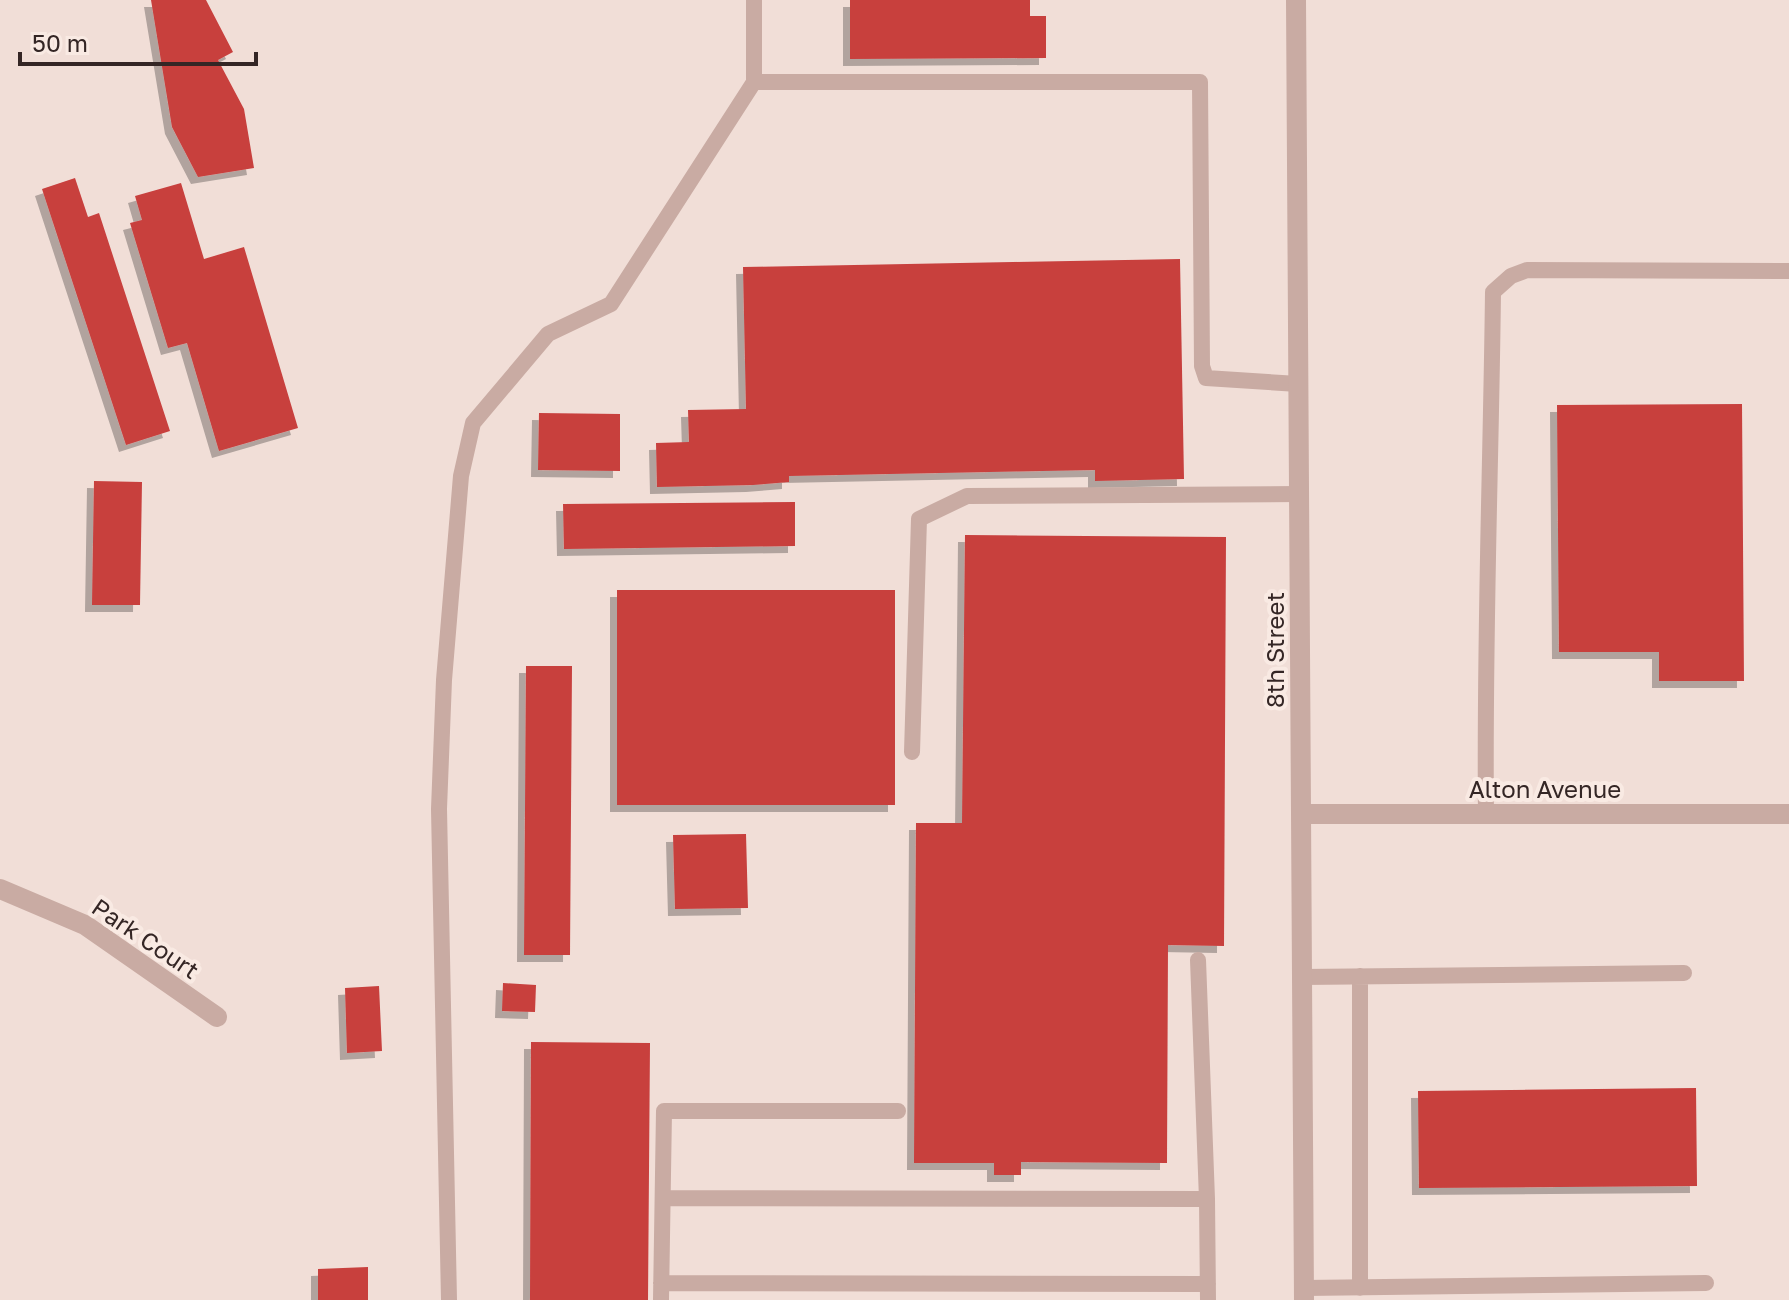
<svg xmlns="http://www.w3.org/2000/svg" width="1789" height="1300" font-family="'Golos Text',sans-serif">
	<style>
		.building { fill: #c83f3e; filter: url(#shadow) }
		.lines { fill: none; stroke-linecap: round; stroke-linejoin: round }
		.lane { stroke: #c9aba3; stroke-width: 16 }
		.street { stroke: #c9aba3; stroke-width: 20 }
		.labels { text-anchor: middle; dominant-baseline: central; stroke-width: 8; stroke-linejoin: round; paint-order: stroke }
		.street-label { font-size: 24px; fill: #342625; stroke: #f9eae3 }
	</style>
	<defs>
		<filter id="shadow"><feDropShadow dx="-7" dy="7" stdDeviation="0" flood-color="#0004"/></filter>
	</defs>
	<rect width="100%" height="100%" fill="#f1ded7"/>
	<path class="building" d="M151,0H206L233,52L218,60L244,109L254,168L198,177L172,127Z
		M850,0H1030V16H1046V58L850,59Z
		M75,178L88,217L99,213L170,431L126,445L42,189Z
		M181,183L204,259L244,247L298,428L219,451L187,343L168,348L130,223L142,220L135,196Z
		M1180,259L1184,479L1095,481V470L789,476V482L753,485L657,487L656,443L689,442L688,410L746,409L743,267Z
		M1742,404L1744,681H1659V652H1559L1557,405Z
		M539,413L620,414V471L538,470Z
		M94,481L142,482L140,605H92Z
		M795,502V546L564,549L563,504Z
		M965,535L1226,537L1224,946L1168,945L1167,1163L1021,1162V1175H994V1163H914L916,823H962Z
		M617,590H895V805H617Z
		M526,666H572L570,955H524Z
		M746,834L748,908L675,909L673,835Z
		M503,983L536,985L535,1012L502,1011Z
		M379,986L382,1051L347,1053L345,988Z
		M531,1042L650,1043L648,1300H530Z
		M1696,1088L1697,1186L1419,1188L1418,1091Z
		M368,1267V1300H318V1269Z"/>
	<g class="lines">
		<path class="lane" d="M754,0V82H1200L1202,366L1206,378L1298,384
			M912,752L919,519L967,496L1299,494
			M1486,814C1484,640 1491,466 1493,292L1511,276L1527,270L1789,271
			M1198,960L1207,1199
			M1360,976V1288
			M1302,977L1684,973
			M663,1198L1207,1199L1208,1300
			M661,1283L1208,1284
			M1304,1288L1706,1283
			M449,1300L439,809L444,680L461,476L473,423L548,334L611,304L754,82
			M661,1300L664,1111H898"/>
		<path class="street" d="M1296,0L1304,1300
			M1302,814H1789
			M0,889L85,925L217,1017"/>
	</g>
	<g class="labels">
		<g class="street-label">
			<text transform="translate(1274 650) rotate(-90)">8th Street</text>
			<text x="1545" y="788">Alton Avenue</text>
			<text transform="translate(146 938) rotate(34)">Park Court</text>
		</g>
	</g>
	<path d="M20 52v12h236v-12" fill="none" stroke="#342625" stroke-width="4"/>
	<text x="32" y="52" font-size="24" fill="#342625" stroke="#f9eae3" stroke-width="6" paint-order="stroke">50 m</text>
</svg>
